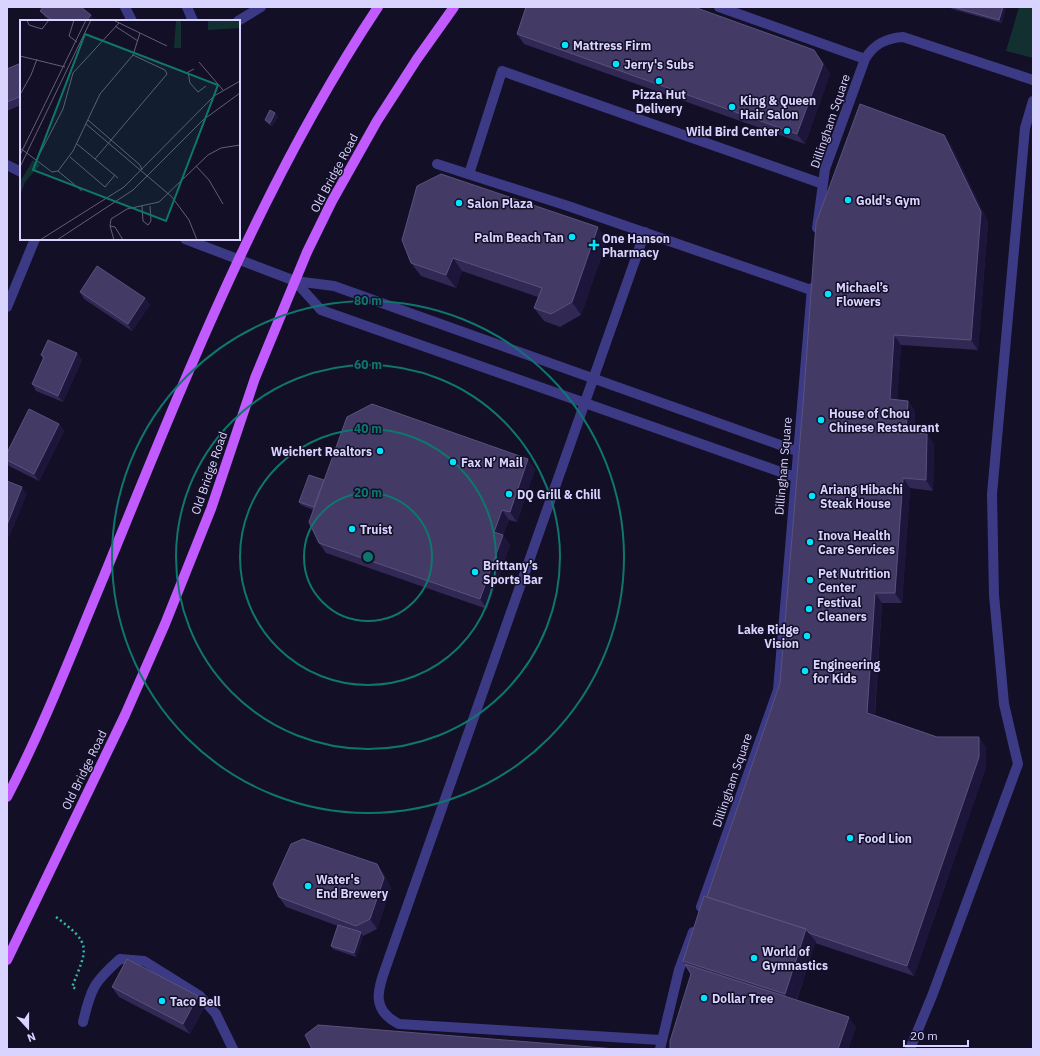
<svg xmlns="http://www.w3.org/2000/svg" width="1040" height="1056" font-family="'IBM Plex Sans',sans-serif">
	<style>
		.green { fill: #12302f }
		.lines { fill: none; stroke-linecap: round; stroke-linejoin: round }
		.path { stroke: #2fb8b0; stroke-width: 2.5; stroke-dasharray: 2 3; stroke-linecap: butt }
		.minor { stroke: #3d3a85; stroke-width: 10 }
		.major { stroke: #c25bff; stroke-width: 10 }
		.wall { fill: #312854 }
		.shaded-wall { fill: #1d163a }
		.building { fill: #433a66; stroke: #5a527e }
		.ring { fill: none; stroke: #0f766e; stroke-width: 2 }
		.poi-dot { fill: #00e5ff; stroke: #130f26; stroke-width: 1.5 }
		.labels { text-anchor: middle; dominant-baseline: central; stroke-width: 3; stroke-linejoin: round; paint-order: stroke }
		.poi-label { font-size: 12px; font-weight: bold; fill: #d9d4ff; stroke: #130f26; text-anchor: start }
		.street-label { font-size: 12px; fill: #d9d4ff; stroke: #130f26 }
		.inset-road { fill: none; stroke: #625e7d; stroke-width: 1 }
		.view { fill: #0f766e; fill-opacity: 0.15; stroke: #0f766e; stroke-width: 2 }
		.inset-edge { fill: none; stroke: #d9d4ff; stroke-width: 2 }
		.centre { fill: #0f766e; stroke: #130f26; stroke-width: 2 }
		.ring-label { font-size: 12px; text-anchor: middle; font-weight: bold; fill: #0f766e; stroke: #130f26; stroke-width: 3; stroke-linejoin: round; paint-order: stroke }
	</style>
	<rect width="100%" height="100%" fill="#130f26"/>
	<path class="green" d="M1019,7H1033V58L1006,51Z"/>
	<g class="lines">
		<path class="path" d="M56,917C92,944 88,947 72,987L77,989"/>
		<path class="minor" d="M125,7L132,21
			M187,7L193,21
			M719,7L865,59
			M238,21L261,7
			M437,164L568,206L811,290
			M7,165L21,172
			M469,174L502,71L823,184
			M817,228L825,169L865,59C874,44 886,38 903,37L1033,80
			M645,232L389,958C380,985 367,1008 399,1024L661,1040
			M185,239L295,281L334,286L797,451
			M295,281L321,310L795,477
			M7,307L35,239
			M701,907L778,690L812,288
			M83,1022C91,988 94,982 120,959L144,961L200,996L216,1014L233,1049
			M660,1049L679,970L693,932
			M910,1049L932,996L1018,764L1004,704L994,595L992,494L1025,128L1033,101"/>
		<path class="major" d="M7,797C44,726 73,650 104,576C184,381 261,183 378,7
			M7,960L125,715L165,624L211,509L255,378L307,252L332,201L377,121L417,59L454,7"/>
	</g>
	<path class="wall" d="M950,7H1006L1002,23L952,9Z
		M40,11L91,15L95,21H50L45,17Z
		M517,34L821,60L830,74L805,144L524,44Z
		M21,63V105L7,111V69Z
		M275,113L278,117L272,126L268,124L265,120Z
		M951,145L988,222L978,350L901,345L897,400L908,401L915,411L914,432L927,434L934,444L933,491L910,488L902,603H882L875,715L937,737L986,747V767L914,976L815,943L797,1000L856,1027L848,1049H670L691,974L683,961L707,897L780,683Z
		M402,240H607L581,315L560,327L544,321L534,308L538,297L462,271L456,288L421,276L411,263Z
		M80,292L145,298L150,305L132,331L84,299Z
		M77,353L82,360L63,402L36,391L32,384L43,359L41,355Z
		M59,424L64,431L39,481L9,466L7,463V453Z
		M535,469L517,522L509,520L503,535L510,545L487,609L326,553L319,543L313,510L301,505L299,502L324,480Z
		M377,864L384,874L391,888L377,929L363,936L356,957L333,949L331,946L338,926L286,907L279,897Z
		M112,987L198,996L205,1006L190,1034L119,997Z"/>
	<path class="shaded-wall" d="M1003,7H1006L1002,23L999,20Z
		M91,15L95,21H86Z
		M814,50L830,74L805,144L797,134Z
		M275,113L278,117L272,126L270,123Z
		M944,135L951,145L988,222L978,350L971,340Z
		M598,227L607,240L581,315L572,302Z
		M453,258L462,271L456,288L446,275Z
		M145,298L150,305L132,331L128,324Z
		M894,335L901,345L897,409L890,399Z
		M77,353L82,360L63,402L58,396Z
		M908,401L915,411L913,442L906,432Z
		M59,424L64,431L39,481L34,474Z
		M927,434L934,444L933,491L926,480Z
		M528,459L535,469L517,522L510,512Z
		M903,478L910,488L902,603L895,593Z
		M22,487L27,494L9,538L7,534V525Z
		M502,510L509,520L503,535L510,545L487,609L480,599L494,532Z
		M875,593L882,603L874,723L867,713Z
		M979,737L986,747V767L914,976L907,966Z
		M377,864L384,874L391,888L377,929L370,919Z
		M806,929L816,942L794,1007L785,994Z
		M361,932L363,936L356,957L354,953Z
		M198,996L205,1006L190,1034L183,1024Z
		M849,1017L856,1027L848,1049H838Z"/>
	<path class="building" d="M43,7H81L91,15L86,21H53L40,11Z
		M526,7H694L814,50L823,64L797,134L517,34Z
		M953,7H1003L999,20Z
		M21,63V96L7,102V69Z
		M860,104L944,135L981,212L971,340L894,335L890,399L908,401L906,432L927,434L926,480L903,478L895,593H875L867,713L937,737H979V757L907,966L809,933L806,929L707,897L780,683L804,392L816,223Z
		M270,110L275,113L270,123L265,120Z
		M441,174L598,227L572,302L551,314L534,308L542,288L453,258L446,275L411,263L402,240L417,186Z
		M97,266L145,298L128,324L80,292Z
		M48,340L77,353L58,396L32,384L44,357L41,355Z
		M372,404L528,459L510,512L502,510L494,532L503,535L480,599L319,543L309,522L347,417Z
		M29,409L59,424L34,474L7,460V453Z
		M309,475L324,480L314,507L299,502Z
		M7,481L22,487L7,525Z
		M303,839L377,864L384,878L370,919L356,926L279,897L273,884L291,844Z
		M704,896L806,929L785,994L683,961Z
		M338,925L361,932L354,953L331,946Z
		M127,959L198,996L183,1024L112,987Z
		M685,964L849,1017L838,1049H670V1041L691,974Z
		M318,1025L616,1049H312L305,1035Z"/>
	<g class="ring">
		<circle cx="368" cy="557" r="64"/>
		<circle cx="368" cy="557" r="128"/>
		<circle cx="368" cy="557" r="192"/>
		<circle cx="368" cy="557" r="256"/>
	</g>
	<g class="poi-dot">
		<circle cx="565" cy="45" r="4"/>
		<circle cx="616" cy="64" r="4"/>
		<circle cx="659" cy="81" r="4"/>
		<circle cx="732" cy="107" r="4"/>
		<circle cx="787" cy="131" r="4"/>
		<circle cx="848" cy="200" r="4"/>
		<circle cx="459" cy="203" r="4"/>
		<circle cx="572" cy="237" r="4"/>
		<path d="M592 239h4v4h4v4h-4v4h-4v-4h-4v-4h4z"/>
		<circle cx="828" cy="294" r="4"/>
		<circle cx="821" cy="420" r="4"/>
		<circle cx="380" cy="451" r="4"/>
		<circle cx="453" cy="462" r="4"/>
		<circle cx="509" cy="494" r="4"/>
		<circle cx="812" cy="496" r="4"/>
		<circle cx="352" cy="529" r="4"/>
		<circle cx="810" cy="542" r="4"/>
		<circle cx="475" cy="572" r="4"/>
		<circle cx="810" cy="580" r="4"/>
		<circle cx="809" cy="609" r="4"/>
		<circle cx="807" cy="636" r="4"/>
		<circle cx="805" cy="671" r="4"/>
		<circle cx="850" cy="838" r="4"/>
		<circle cx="308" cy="886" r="4"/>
		<circle cx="754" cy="958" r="4"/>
		<circle cx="704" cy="998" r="4"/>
		<circle cx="162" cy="1001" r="4"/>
	</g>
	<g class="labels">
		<g class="poi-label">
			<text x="573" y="45">Mattress Firm</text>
			<text x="624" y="64">Jerry's Subs</text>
			<text x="659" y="94" text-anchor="middle">Pizza Hut<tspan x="659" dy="14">Delivery</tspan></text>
			<text x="740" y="100">King &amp; Queen<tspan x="740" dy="14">Hair Salon</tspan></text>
			<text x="779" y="131" text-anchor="end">Wild Bird Center</text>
			<text x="856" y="200">Gold's Gym</text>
			<text x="467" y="203">Salon Plaza</text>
			<text x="564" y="237" text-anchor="end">Palm Beach Tan</text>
			<text x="602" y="238">One Hanson<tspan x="602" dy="14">Pharmacy</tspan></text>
			<text x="836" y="287">Michael’s<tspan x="836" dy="14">Flowers</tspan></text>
			<text x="829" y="413">House of Chou<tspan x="829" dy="14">Chinese Restaurant</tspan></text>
			<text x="372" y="451" text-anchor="end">Weichert Realtors</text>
			<text x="461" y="462">Fax N’ Mail</text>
			<text x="820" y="489">Ariang Hibachi<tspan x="820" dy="14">Steak House</tspan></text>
			<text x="517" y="494">DQ Grill &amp; Chill</text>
			<text x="360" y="529">Truist</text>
			<text x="818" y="535">Inova Health<tspan x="818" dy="14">Care Services</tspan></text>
			<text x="483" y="565">Brittany’s<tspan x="483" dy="14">Sports Bar</tspan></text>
			<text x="818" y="573">Pet Nutrition<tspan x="818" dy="14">Center</tspan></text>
			<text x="817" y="602">Festival<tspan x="817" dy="14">Cleaners</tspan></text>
			<text x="799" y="629" text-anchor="end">Lake Ridge<tspan x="799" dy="14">Vision</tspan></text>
			<text x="813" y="664">Engineering<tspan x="813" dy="14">for Kids</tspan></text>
			<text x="858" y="838">Food Lion</text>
			<text x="316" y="879">Water's<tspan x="316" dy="14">End Brewery</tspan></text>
			<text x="762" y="951">World of<tspan x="762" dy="14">Gymnastics</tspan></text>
			<text x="712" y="998">Dollar Tree</text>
			<text x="170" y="1001">Taco Bell</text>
		</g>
		<g class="street-label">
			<text transform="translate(830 121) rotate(-71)">Dillingham Square</text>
			<text transform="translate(334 173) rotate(-62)">Old Bridge Road</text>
			<text transform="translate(783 466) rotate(-85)">Dillingham Square</text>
			<text transform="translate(209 473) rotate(-71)">Old Bridge Road</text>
			<text transform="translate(84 770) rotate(-64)">Old Bridge Road</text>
			<text transform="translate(732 780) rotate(-71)">Dillingham Square</text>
		</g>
	</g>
	<g transform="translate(20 20)">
		<rect width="220" height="220" fill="#130f26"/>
		<path d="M156,0H161V28H154ZM188,0H220V8L188,10ZM13,140L20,145L5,162L0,175V162Z" fill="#12302f"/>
		<path class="inset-road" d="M7,0L9,5L22,9L29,0M54,0L49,16L57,22M93,0L147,26M95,6L118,21M0,36L45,47M179,42L203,70M174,49L168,52L170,63L178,72L186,66M1,73L11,55L17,39M68,100L120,145L122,150M66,104L152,177L169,200L177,220M57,124L98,158M0,128L32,152L38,151L53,131L80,74L113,35L120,13M0,135L66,0M50,137L85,167L95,155M17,139L43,89L53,53L99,3M75,139L147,54L145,50L113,35M176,146L189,160L203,184M0,147L71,0M38,151L62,171M122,186L123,201L128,205L131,201L130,186M90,206L91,199L107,189L139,182L188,135L201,128L220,125M20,220L104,167L194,76L220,61M37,220L113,170L183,100L220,73M94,220L90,206L95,207L103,220"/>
		<path class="view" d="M65,14L198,65L146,201L13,150Z"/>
		<rect width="220" height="220" class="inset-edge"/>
	</g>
	<circle cx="368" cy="557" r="6" class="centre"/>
	<g class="ring-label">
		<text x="368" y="305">80 m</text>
		<text x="368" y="369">60 m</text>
		<text x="368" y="433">40 m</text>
		<text x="368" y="497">20 m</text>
	</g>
	<rect width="1040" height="1056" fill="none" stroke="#d9d4ff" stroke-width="16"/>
	<g transform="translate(28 1028) rotate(159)" stroke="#130f26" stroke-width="3" paint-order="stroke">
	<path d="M0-3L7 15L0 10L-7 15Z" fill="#d9d4ff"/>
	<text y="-6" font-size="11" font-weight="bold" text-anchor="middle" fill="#d9d4ff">N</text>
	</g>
	<path d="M904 1040v6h64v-6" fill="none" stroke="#d9d4ff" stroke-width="2"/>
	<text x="910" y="1040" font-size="12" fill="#d9d4ff" stroke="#130f26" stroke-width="3" paint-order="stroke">20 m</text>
</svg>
